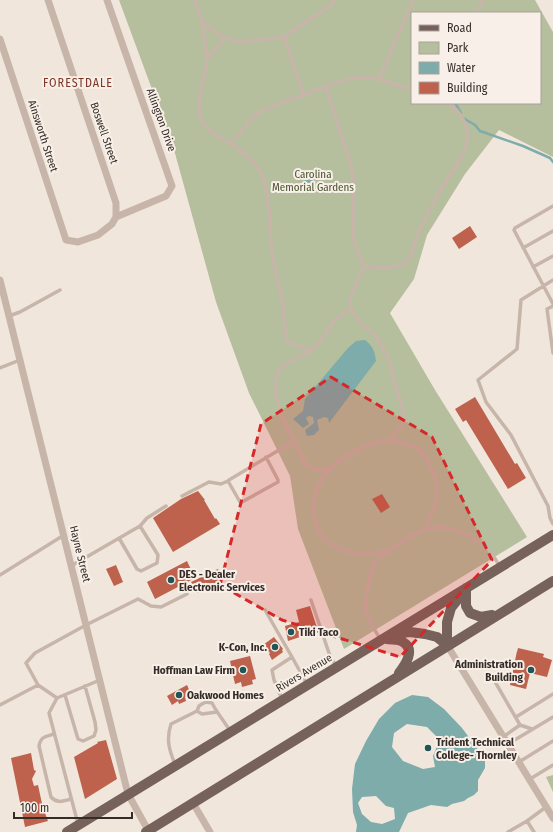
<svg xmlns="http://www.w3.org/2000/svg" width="553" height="832" font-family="'Fira Sans Condensed',sans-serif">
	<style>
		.green { fill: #b5bf9d; fill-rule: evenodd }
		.water { fill: #7dacab; fill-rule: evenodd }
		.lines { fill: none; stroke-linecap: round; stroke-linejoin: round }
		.stream { stroke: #7dacab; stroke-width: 2.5 }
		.building { fill: #be614d }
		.lane { stroke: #c8b5a9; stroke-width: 3.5 }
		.street { stroke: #c8b5a9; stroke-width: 7 }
		.primary { stroke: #76625a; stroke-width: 10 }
		.marked { fill: #d62828; fill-opacity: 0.2; stroke: #d62828; stroke-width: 3; stroke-dasharray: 8 5; stroke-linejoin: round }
		.poi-dot { fill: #215454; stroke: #f8f0e8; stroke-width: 1.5 }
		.labels { text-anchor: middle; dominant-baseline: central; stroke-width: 4; stroke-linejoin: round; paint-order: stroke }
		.street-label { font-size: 11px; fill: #352c28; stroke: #f8f0e8 }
		.park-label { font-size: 11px; fill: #47522e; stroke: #f8f0e8 }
		.poi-label { font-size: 11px; font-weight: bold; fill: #352c28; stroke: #f8f0e8; text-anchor: start }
		.neighbourhood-label { font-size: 12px; letter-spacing: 1px; fill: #7f3626; stroke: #f8f0e8 }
	</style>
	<rect width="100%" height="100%" fill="#f0e6dc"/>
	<path class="green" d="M119,0H535L553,32V157L499,130L465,174L427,235L414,279L390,313L435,390L527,537L344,649L298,529L290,476L249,393L216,302L173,146ZM412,13H540V103H412Z
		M553,775V792L546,777Z"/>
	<path class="water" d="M303.5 177a5.5 5.5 0 1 1 11 0a5.5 5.5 0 1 1-11 0Z
		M365,340C373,346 375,352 376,361L329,423L328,418L324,417L317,420L319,430L314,435L307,436L305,430L314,423L313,417L309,416L306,418L309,424L303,428L293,419L303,411L305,399L348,348L356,341Z
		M412,695L428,697L444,709L462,728L485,759V768L478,780V791L474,795L468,798L464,801L452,804L447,807L431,805L408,813L399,832H356L357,825L353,812L352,789L355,764L366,741L379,719L395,703ZM407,724L427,727L437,737L438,744L433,756L435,767L423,769L403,761L392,747L394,733ZM376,796L386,806L394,808L395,819L382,824L371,822L362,814L358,803L362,797Z"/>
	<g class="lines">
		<path class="stream" d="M455,103L461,113
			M463,118L475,125L480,131L523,146L550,158L553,162"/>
	</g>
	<path class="building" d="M470,226L477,237L459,249L452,238Z
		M475,397L515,464L517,463L526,478L508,489L466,420L463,422L455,409Z
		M198,491L205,500H204L215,519L216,518L220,524L173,552L153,518L181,499Z
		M382,494L390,507L381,513L372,499Z
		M187,561L195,578L155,599L147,582Z
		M116,565L123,582L114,586L106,569Z
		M218,569L222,578L216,582L217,583L197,593L191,582Z
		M310,606L318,631L288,641L285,626L299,622L296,610Z
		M274,637L283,649L282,650L283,652L272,660L269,654L270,653L263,645Z
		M518,648L544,654L543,657L552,660L547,677L530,673L526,689L510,685L517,651V652Z
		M250,656L256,679L252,680L253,684L242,687L241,682L235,684L230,661Z
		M187,685L191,694L185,697L186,701L179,704L178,701L172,705L167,696Z
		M106,740L117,779L85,799L74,757L98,743L97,742Z
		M31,753L34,770L36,771L32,779L34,786L38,785L44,813H45L48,821L25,827L11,758Z"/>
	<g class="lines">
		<path class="lane" d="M195,0L202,22L225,38L239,42L284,37L331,5L334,0
			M477,13L483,0
			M202,22L207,59
			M284,37L304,95
			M225,38C221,43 209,55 207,59C206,63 206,68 205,71C202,86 197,102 200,116C204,131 220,136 231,144C240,150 254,160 260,171C272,195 268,225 272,251C274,267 279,283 282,299C285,313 284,327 287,341L294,345L311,350
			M379,79L413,0
			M326,87L351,165L354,185L353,236L356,248L364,266L350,298L351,309L360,323L375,335L381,344L388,358L404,415L403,424L390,440
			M231,144L246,126L252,118L260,112L283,102L348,79L368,77L379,79L412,90
			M553,206L515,228L514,230L553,304
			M523,248L553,231
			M364,266C375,267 400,271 408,260C415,252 414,238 420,229C427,216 433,203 440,191C447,178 467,153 467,139C468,124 461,112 448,103
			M533,267L553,256
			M553,280L521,300L517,349L478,380L486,402L511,435L548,506L550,518L553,524
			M553,306L547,309L553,353
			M9,316L20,312L60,290
			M0,368L20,360
			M266,457L278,480V482L242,502H240L228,481L229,480L294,441
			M329,470C318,470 314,471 305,463L280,413L276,394V377L279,370L287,363L306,354L318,345L335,319L351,309
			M182,496L209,482L221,484L228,481
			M140,526L147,518L166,506
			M388,551C362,555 339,557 321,534C317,529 315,521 314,514C312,498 318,482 329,470C341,457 373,439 391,441C397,441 404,443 409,445C412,446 416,447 418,448C422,451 424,456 427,460C432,469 436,475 437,485C437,494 437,502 434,509C433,513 429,516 428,520C427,523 427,526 426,529
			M71,566L140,526L158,555L157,563L141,571L137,569L119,538
			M0,575L64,535
			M311,600L330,656L336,666
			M265,610L292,657
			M380,639C375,630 368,620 366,609C365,599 370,569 376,562C383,553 416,532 427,529C430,528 435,528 439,527C453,527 478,539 488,549C493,555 497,561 500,567
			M494,680L520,725L503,737
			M38,685L57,698L100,680
			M65,695L78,739L83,741L94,736L96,730L95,722L85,686
			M57,698L49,713L78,824
			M282,699L274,680L272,670L292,657L307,684
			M0,705L38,685L26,663L35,653L86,625L138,599L151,606L161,607L187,594
			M197,711L202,714L217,712
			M516,717L553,694
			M520,725L532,729
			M54,734C45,737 41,736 39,746L51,797C57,804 63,801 71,799
			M508,744L553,717
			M519,762L553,741
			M175,764C169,750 166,739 171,724L197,711L199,706L202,704L206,702L212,703C217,713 224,721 230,731
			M530,779L553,765
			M527,821L534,832
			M508,832L527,821L546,807"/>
		<path class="street" d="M107,0L172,186L166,196L116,217
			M0,39L66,240L78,242L98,235L112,224L116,217V203L48,0
			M0,280L128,794L148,830
			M447,645L553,818
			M193,803L210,832"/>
		<path class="primary" d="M466,588V606L470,613L481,617L492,615
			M393,634L410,632L425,634L437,637L447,645
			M387,639C392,640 399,639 403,642C416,650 405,665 399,673
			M447,645V622L451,608L463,593
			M67,832L553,535
			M146,832L553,581"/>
	</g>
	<path class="marked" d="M331,377L432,437L492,560L400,657L282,620L220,585L261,424Z"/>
	<g class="poi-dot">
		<circle cx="171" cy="580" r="4"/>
		<circle cx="291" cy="632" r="4"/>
		<circle cx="275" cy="647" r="4"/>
		<circle cx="243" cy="670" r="4"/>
		<circle cx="531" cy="670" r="4"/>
		<circle cx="179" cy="695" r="4"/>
		<circle cx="428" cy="748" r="4"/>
	</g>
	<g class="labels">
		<g class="street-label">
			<text transform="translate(161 120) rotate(70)">Allington Drive</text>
			<text transform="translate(104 133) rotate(71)">Boswell Street</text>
			<text transform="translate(43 136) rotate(72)">Ainsworth Street</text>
			<text transform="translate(80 554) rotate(76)">Hayne Street</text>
			<text transform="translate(304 673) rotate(-31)">Rivers Avenue</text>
		</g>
		<g class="park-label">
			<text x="313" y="174">Carolina<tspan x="313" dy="13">Memorial Gardens</tspan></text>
		</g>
		<g class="poi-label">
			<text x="179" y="574">DES - Dealer<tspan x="179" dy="13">Electronic Services</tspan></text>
			<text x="299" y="632">Tiki Taco</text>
			<text x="267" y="647" text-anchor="end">K-Con, Inc.</text>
			<text x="523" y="664" text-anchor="end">Administration<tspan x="523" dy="13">Building</tspan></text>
			<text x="235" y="670" text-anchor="end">Hoffman Law Firm</text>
			<text x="187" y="695">Oakwood Homes</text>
			<text x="436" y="742">Trident Technical<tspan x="436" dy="13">College- Thornley</tspan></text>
		</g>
		<g class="neighbourhood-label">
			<text x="78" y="83">FORESTDALE</text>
		</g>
	</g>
	<rect x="411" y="12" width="130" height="92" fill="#f8f0e8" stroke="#aaa29b"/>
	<rect x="419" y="25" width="20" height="6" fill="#76625a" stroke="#aaa29b"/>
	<text x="447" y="32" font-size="12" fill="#352c28">Road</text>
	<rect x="419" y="42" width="20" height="12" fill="#b5bf9d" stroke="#aaa29b"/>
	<text x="447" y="52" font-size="12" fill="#352c28">Park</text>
	<rect x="419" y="62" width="20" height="12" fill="#7dacab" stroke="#aaa29b"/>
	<text x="447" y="72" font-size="12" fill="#352c28">Water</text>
	<rect x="419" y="82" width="20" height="12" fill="#be614d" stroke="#aaa29b"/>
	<text x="447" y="92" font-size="12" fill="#352c28">Building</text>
	<path d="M14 812v6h118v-6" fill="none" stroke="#352c28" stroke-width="2"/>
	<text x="20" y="812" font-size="12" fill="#352c28" stroke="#f8f0e8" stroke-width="3" paint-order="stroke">100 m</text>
</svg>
